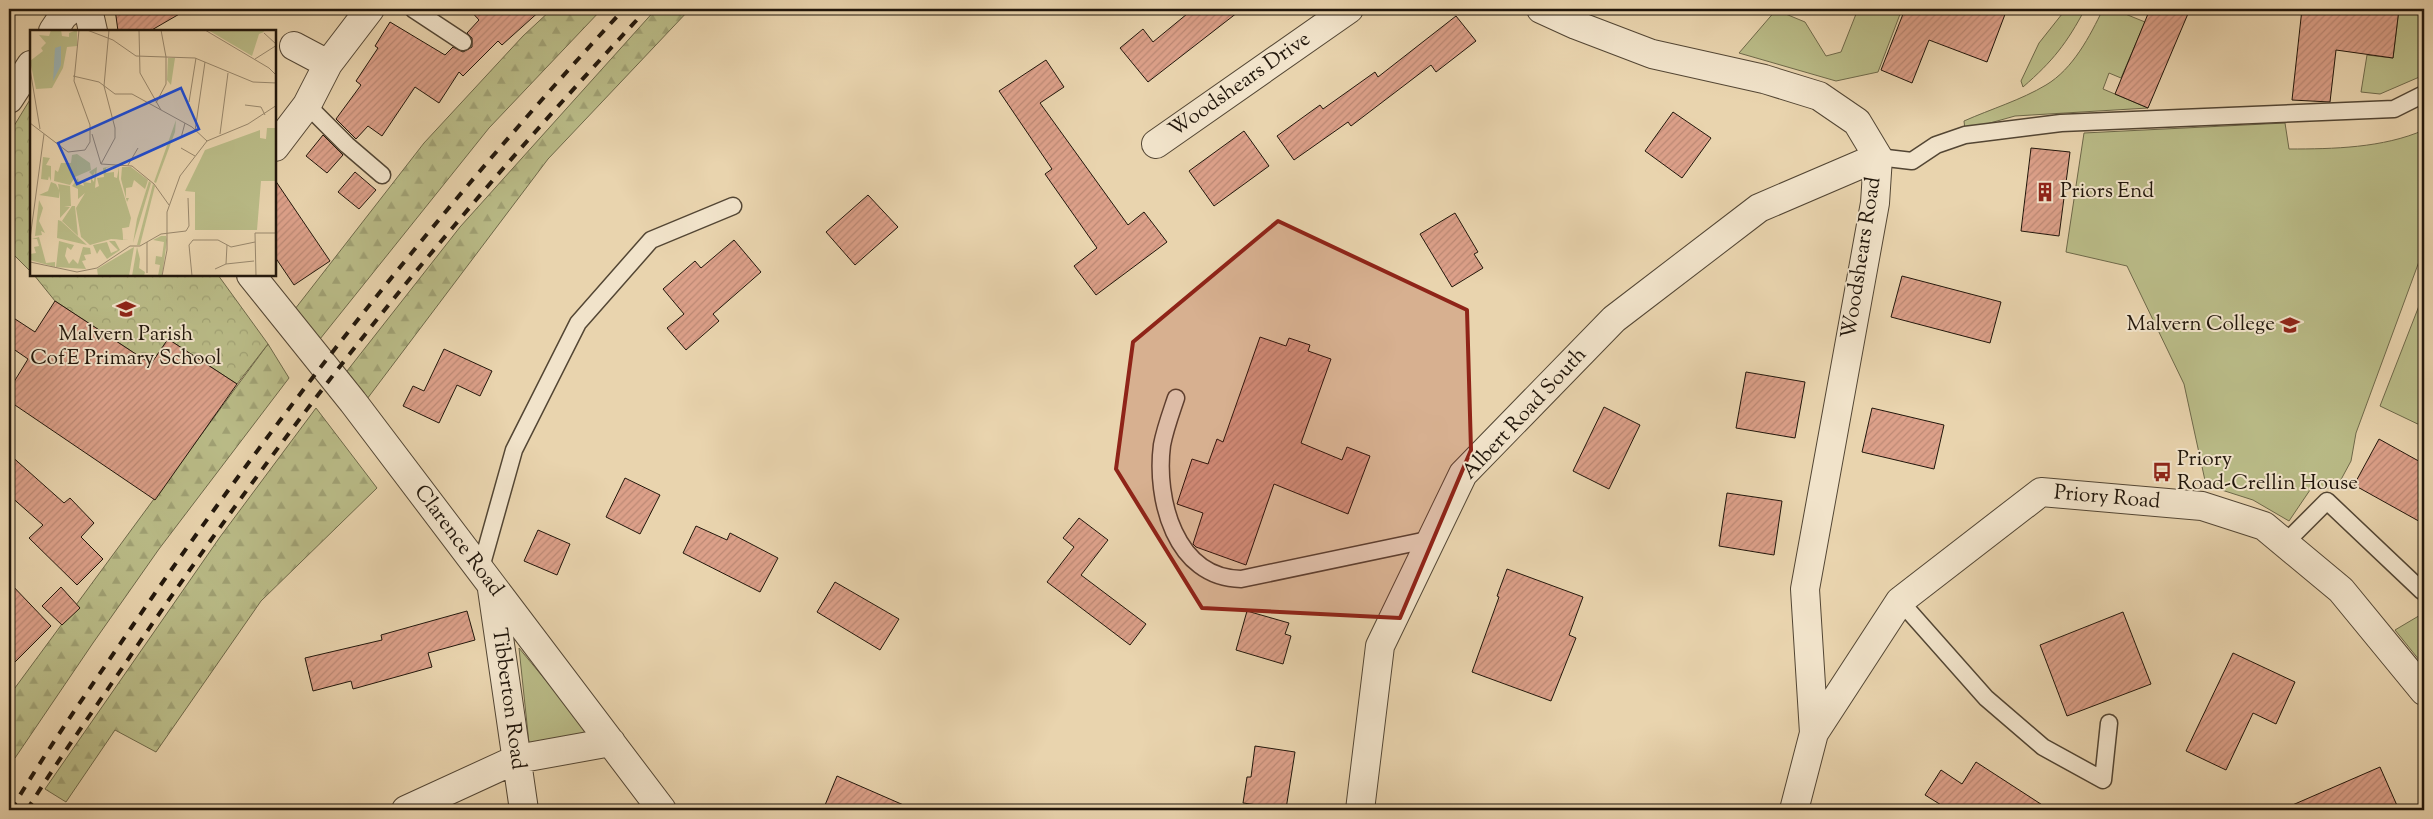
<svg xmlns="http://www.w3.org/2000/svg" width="2433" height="819" font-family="'Sorts Mill Goudy',serif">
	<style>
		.green { fill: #babc88; stroke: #6e694a }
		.forest { fill: url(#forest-firs); stroke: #6e694a }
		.park { fill: url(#park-crowns); stroke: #6e694a }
		.building { fill: url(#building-hatch); stroke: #21160b }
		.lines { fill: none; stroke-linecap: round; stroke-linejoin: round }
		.lane-casing { stroke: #534634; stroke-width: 19 }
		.street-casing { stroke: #534634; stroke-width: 30 }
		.lane { stroke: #f1e3ca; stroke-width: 16 }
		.street { stroke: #f1e3ca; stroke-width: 28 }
		.rail { stroke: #21160b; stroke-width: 4; stroke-dasharray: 9 9; stroke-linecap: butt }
		.marked { fill: #8f2418; fill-opacity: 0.2; stroke: #8f2418; stroke-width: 4; stroke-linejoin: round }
		.labels { text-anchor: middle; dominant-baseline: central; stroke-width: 4; stroke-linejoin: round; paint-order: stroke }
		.street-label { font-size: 21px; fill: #21160b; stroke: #f1e3ca }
		.poi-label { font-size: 21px; fill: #21160b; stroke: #f1e3ca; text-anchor: start }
		.inset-road { fill: none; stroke: #99886d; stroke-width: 1 }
		.view { fill: #1d4ed8; fill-opacity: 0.15; stroke: #1d4ed8; stroke-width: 2.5 }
		.inset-edge { fill: none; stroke: #21160b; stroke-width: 2.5 }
	</style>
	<defs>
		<pattern id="forest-firs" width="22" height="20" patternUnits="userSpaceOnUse" patternTransform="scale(1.25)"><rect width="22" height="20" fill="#babc88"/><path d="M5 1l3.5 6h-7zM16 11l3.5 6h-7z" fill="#a0a174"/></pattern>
		<pattern id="park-crowns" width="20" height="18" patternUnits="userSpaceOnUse" patternTransform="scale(1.25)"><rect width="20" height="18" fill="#babc88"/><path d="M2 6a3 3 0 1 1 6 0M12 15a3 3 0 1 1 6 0" fill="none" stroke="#a0a174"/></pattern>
		<pattern id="building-hatch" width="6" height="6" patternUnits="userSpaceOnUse" patternTransform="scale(1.25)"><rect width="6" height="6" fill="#dca089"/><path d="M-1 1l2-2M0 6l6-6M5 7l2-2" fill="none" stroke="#bc8975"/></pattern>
	</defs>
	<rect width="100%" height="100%" fill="#e9d4ae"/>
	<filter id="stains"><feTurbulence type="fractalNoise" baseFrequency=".004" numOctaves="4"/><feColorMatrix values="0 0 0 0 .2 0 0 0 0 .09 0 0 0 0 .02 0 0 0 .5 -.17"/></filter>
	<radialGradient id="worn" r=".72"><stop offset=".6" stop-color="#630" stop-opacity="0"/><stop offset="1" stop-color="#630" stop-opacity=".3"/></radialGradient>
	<path class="green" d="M1858,9H1902L1878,72L1836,81L1739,53L1776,10L1805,22L1826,56L1841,52Z
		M2066,9H2085C2067,43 2053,61 2023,87L2021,81L2039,43Z
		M2103,9H2113L2145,22L2121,78L2109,73L2103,89L2148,108L2015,116L1965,130L1964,121C1991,109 2021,100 2046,85C2073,69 2090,36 2103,9Z
		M2399,9H2424V75L2380,94L2361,92L2367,55L2393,58Z
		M2285,123L2289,149C2333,149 2383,148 2424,130V248L2356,433L2351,461L2337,487L2310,490L2289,521L2253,500L2206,485L2184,384L2127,266L2066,252L2084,133Z
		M2424,293V427L2380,406Z
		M2422,614L2424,616V666L2395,630Z
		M519,648L589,733L529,743Z"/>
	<path class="forest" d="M552,9H602L489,128L320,339L295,309L424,143L523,36Z
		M656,9H690L548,159L367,399L347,371L460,227Z
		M268,344L289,378L159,549L93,643L15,758L9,753V696Z
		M316,408L377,488L261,601L156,752L115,730L66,802L45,789L220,537Z"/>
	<path class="park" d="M31,98V272L9,250V134Z
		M34,275H218L268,344L237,384L168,339L151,364L55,301Z"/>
	<path class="building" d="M115,9H188L150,31H118Z
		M469,9H542L502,45L498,41L463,76L459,72L439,103L415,87L382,136L368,126L356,139L336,119L361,85L356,81L378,48L375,46L390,22L445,55L453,47L463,52L472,47V38L467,33L479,20Z
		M1193,9H1242L1148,82L1120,48L1143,29L1153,42Z
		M1905,9H2007L1987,62L1929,40L1912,83L1881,70Z
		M2150,9H2190L2148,108L2115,94Z
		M2302,9H2399L2393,58L2336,50L2330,102L2292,100Z
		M1456,16L1476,41L1436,72L1431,65L1351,126L1348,122L1294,160L1277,136L1320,105L1323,109L1375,72L1378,77Z
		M1046,60L1064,87L1040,103L1128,225L1144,212L1167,242L1096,295L1074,266L1097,248L1045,174L1052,169L999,91Z
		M1673,112L1711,138L1682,178L1645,151Z
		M1244,131L1269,166L1214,206L1189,171Z
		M323,135L343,155L327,173L306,156Z
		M2031,148L2070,152L2059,236L2021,231Z
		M355,172L376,190L359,209L338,192Z
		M275,180L330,261L294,285L275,257Z
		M868,195L898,227L855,265L826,232Z
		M1455,213L1478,252L1474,254L1483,268L1452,287L1420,234Z
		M734,240L761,272L713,314L719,321L686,350L667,328L684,314L663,289L695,261L701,268Z
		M1902,276L2001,302L1990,343L1891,317Z
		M55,301L151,364L168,339L237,384L155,500L9,401V390L28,359L9,346V315L35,332Z
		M1260,337L1286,346L1289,338L1310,345L1308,351L1331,359L1301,443L1342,460L1347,447L1370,456L1348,514L1274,484L1246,565L1196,547L1193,544L1203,513L1177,504L1192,459L1208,464L1217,439L1223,442Z
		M444,349L492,371L480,396L457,385L439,423L403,406L413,386L424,391Z
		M1746,372L1805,382L1795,438L1736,428Z
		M1604,407L1640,425L1609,489L1573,471Z
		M1872,408L1944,425L1934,469L1862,452Z
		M2379,439L2424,464V524L2354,485Z
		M9,454L64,503L70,498L94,523L81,537L103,559L77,585L29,538L43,525L9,495Z
		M625,478L660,495L640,534L606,517Z
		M1727,493L1782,501L1774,555L1719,546Z
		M1079,518L1108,540L1081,575L1146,624L1130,645L1047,582L1074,547L1063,538Z
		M696,526L727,540L730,533L778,558L760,592L683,553Z
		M538,530L570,544L557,575L524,561Z
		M1507,569L1583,597L1569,635L1576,638L1551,701L1472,672L1499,597L1497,596Z
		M9,582L51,626L9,668Z
		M835,582L899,619L880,650L817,612Z
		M61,587L80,608L62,625L42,606Z
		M467,611L475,640L428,653L432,667L353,689L351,681L313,691L305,658L382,640L381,635Z
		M1247,611L1289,623L1285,634L1291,636L1283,664L1236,650Z
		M2123,612L2151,684L2067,716L2040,645Z
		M2233,653L2295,682L2276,724L2253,713L2226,770L2186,751Z
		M1255,746L1295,752L1286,809L1243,803L1247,777H1251Z
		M1976,762L2050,810H1945L1946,808L1925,795L1941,770L1962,784Z
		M2380,767L2399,810H2281Z
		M837,776L915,810H823Z"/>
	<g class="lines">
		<defs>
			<path id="lane" d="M413,9L463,42
				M307,105L347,145L382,175
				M1878,157L1912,161L1936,145L1965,135L2061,123L2394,109L2424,94
				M1176,398C1171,413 1165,429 1162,445C1155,499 1175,578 1241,579L1432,539
				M2285,543L2327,501L2422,591
				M480,571L514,450L578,323L651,240L733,206
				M1900,601L1986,698L2043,747L2103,780L2109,723"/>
			<path id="street" d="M88,9L93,31
				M1541,9L1576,25L1652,54L1764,79L1819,96L1857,122L1878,157L1875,203L1805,589L1814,733
				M53,31L63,16L71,9
				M294,46L328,64
				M9,99L31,65
				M1156,144L1349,9
				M275,147L307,105L328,64L370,9
				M251,275L353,402L662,810
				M492,589L524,810
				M406,810L517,759L611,742
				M1360,810L1380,646L1463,474L1614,319L1759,208L1878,157
				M1794,810L1814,733L1900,601L2041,492L2202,506L2264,526L2341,590L2424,691"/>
		</defs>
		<use href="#lane" class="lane-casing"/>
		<use href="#street" class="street-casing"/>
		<use href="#lane" class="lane"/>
		<use href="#street" class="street"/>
		<path class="rail" d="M11,810C48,748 90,688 131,628C280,410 445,202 624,9
			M27,810C61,755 99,703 135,649C234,504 340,360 454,226C516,152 581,80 647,9"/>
	</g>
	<path class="marked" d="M1278,221L1467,310L1471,450L1400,618L1202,608L1116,469L1133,342Z"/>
	<defs>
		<symbol id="building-bare" viewBox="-9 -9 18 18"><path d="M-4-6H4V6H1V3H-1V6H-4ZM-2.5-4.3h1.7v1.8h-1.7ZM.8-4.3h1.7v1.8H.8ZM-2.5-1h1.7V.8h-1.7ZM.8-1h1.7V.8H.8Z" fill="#8f2418" stroke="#f1e3ca" stroke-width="2.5" paint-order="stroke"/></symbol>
		<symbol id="school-bare" viewBox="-9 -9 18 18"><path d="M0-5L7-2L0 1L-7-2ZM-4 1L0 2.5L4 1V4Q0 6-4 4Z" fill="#8f2418" stroke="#f1e3ca" stroke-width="2.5" paint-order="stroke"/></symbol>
		<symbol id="bus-bare" viewBox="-9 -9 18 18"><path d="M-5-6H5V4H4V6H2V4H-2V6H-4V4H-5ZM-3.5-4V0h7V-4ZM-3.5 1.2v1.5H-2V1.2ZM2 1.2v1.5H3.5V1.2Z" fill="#8f2418" stroke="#f1e3ca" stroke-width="2.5" paint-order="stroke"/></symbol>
	</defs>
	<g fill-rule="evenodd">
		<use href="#building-bare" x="2031" y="178" width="28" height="28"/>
		<use href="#school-bare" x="112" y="295" width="28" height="28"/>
		<use href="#school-bare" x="2276" y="311" width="28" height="28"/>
		<use href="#bus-bare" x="2148" y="458" width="28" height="28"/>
	</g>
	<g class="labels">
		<g class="street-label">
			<text transform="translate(1240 85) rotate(-35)">Woodshears Drive</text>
			<text transform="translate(1862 258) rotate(-81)">Woodshears Road</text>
			<text transform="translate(1525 414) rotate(-47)">Albert Road South</text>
			<text transform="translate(2107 498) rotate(5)">Priory Road</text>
			<text transform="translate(458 541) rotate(53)">Clarence Road</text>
			<text transform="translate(508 699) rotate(82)">Tibberton Road</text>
		</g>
		<g class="poi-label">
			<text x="2060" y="192">Priors End</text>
			<text x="2275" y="325" text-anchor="end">Malvern College</text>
			<text x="126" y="335" text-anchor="middle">Malvern Parish<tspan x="126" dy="24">CofE Primary School</tspan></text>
			<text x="2177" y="460">Priory<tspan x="2177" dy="24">Road-Crellin House</tspan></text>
		</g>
	</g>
	<g transform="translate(30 30)">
		<rect width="246" height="246" fill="#e9d4ae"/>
		<path d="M47,124L60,133L61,140L45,147L40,155L24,151L25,140L28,142L31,133H41L42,125ZM13,127L20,128L16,135L21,136V151L19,146L18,150L11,149ZM81,136L76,138V143L84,142V147L87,148L89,137V149L101,188L99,197L92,198L93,210H99L81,209L60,215L51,207L46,178L55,163L48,169V159L42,156L48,148L49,154L54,156L53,152L61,153V148L64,152L65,141L63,146L59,142L67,137L65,158L69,156L67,148L74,147L73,138ZM92,137H101L118,150L115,159L104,150L102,157L96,158V168H99L97,172L91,149ZM21,152L26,154L29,160L28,154L40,156L41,176H34L40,177L30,188V161L29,168L9,165L18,161ZM9,170L13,178L9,191L15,203L11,201L12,205L5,206ZM42,176H45L48,206L32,191ZM28,190L31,191L57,215L27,208ZM131,206H136L137,210L132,246H128L130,235L125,234L126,226L132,227L134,212L123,210ZM9,207L16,233L25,232V237L0,230V224L6,223L4,217L9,216L7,209H2ZM29,211L44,215L41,220L37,217L35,226L39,234L43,229L48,234L53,217L60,218L61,224L54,225L56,230L52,231L56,239L26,237ZM79,211H85L90,220L77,229L70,219L67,224L63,215L77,212L81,223L88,220ZM104,217L99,246H68L67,239Z" fill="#babc88"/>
		<path d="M146,90L145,102L126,153L124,152ZM119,151L121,153L103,213L107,189ZM123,154L125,156L110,215H107ZM107,217L110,229L109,238L115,242L114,246H102Z" fill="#babc88"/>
		<path d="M21,0H31L32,6L39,7V3L47,0V16L37,17L33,38L22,58L6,59L0,31L13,21L11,18L16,13L9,5L19,6ZM178,0H233L234,2L229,4L222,26ZM138,28H145L141,55L137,50ZM237,98H246V151H231L227,200H165V162L155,161L175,120L230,100V108L236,109ZM88,160L97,186V197L92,198L93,210L80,208L72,170ZM63,162L69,166L77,208L62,212L53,207L48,179L57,164Z" fill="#babc88"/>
		<path d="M31,16V35L23,51L25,18Z" fill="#9cb5b6"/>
		<path class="inset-road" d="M57,0L83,10L106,26L165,28L223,52L247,53M109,0L110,43L131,80M175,0L239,38L247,46M234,3L246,14M225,29L247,15M0,39L10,99M43,46L69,52L85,64H102L162,97L177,111M159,72L166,28M126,73L136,54V27L131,0M215,75L231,77L235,85M0,93L38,122L55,120L60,112V95L44,51L49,0M165,101L175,32M62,104L71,134L102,136L124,154L139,175M190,104L198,43M151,108L155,93M151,118L165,126M71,134L85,108V98L74,56L79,0M98,135L108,118M0,209L14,104M117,212V243M0,232L47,242L67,238L100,216H110L131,204L156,201L159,196L158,168M196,234L224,231M185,239L196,234L197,215M132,246L137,220V182L150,146L177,111L218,94L247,75M162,246L159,215L163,210H188L201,217L225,212M226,246L225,203H247"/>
		<path class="view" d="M151,58L169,99L47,154L28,113Z"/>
		<rect width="246" height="246" class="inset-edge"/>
	</g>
	<rect width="2433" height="819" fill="none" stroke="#e9d4ae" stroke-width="30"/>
	<rect x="10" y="10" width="2413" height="799" fill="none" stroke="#21160b" stroke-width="2.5"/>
	<rect x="15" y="15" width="2403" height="789" fill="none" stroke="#21160b"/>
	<rect width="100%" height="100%" filter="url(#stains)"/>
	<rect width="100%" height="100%" fill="url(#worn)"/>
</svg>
